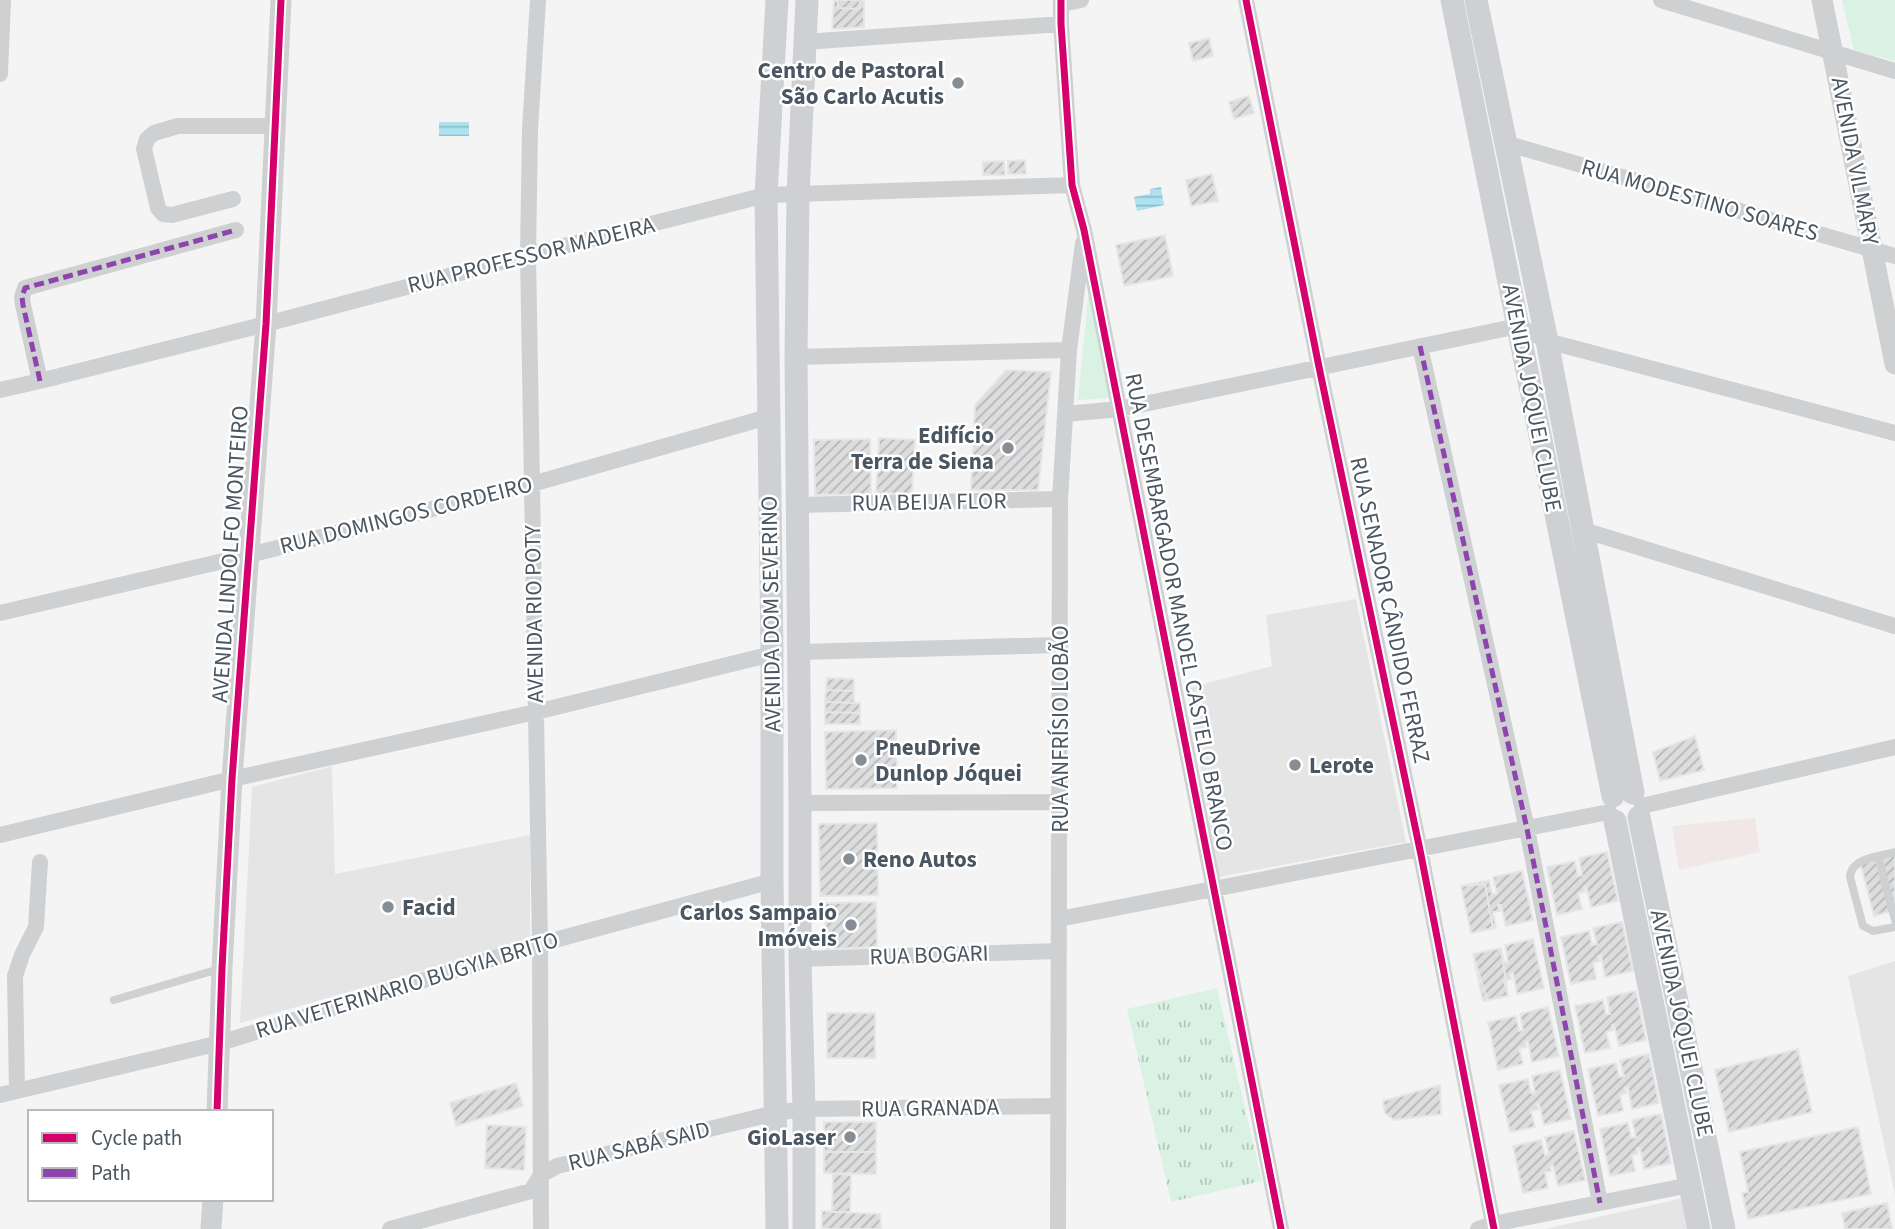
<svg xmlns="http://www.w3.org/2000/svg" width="1895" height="1229" font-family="'Source Sans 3',sans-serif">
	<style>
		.education { fill: #e6e5e6 }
		.medical { fill: #f1e7e6 }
		.grass { fill: url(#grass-tufts) }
		.park { fill: #d9f2e3 }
		.water { fill: url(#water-rules) }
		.building { fill: url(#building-hatch); stroke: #e5e6e7; stroke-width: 2 }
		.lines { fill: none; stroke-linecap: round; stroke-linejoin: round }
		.service { stroke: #ced0d2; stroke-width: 8 }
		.minor { stroke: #ced0d2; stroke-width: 16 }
		.tertiary { stroke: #ced0d2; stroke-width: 21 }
		.secondary { stroke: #ced0d4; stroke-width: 23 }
		.quiet { stroke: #8e44ad; stroke-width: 5; stroke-dasharray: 10 5; stroke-linecap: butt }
		.cycleway-casing { stroke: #fff; stroke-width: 11 }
		.cycleway { stroke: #d6006c; stroke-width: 7 }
		.poi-dot { fill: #868d94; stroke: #fff; stroke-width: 2.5 }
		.labels { text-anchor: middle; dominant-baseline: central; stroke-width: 5; stroke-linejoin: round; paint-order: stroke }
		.poi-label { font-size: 23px; font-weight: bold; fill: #4a5661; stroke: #fff; text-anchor: end }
		.street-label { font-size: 23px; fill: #4a5661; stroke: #fff }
	</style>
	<defs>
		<pattern id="grass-tufts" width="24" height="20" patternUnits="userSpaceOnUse" patternTransform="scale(1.75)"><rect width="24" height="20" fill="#d9f2e3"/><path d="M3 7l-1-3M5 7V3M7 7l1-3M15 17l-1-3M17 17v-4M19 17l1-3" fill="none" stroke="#b2c7bb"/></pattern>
		<pattern id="water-rules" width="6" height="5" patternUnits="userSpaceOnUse" patternTransform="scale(1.75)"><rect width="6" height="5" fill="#aee2f0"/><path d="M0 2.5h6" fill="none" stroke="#90bac6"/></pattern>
		<pattern id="building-hatch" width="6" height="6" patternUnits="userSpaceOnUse" patternTransform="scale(1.75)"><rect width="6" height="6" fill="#ddddde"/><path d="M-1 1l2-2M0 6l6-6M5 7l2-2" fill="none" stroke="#b5b6b7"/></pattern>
	</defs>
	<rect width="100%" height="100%" fill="#f4f4f4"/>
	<path class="education" d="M1356,599L1406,842L1218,877L1188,688L1272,666L1266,615Z
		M332,766L335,874L530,835V940L240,1023L252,787Z
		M1895,961V1195L1848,976Z
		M1683,1198L1689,1229H1545Z"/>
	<path class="medical" d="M1755,818L1760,852L1679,870L1672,826Z"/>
	<path class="grass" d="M1217,988L1262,1181L1171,1202L1127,1009Z"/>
	<path class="park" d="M1842,0H1895V61L1854,50Z
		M1089,288L1110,398L1078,400Z"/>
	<path class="water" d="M439,122H469V136H439Z
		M1161,187L1164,205L1137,211L1134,197L1150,194V189Z"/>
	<path class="building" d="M834,0H864V27L832,29Z
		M838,0H860L859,9L838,8Z
		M1209,38L1213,56L1193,61L1189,43Z
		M1249,96L1254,113L1234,119L1229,102Z
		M1025,160L1026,174H1008V161Z
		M1004,161L1005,175H983V162Z
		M1212,174L1218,201L1191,206L1186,180Z
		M1165,235L1173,276L1124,286L1116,245Z
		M1006,370L1051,372L1038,490H971L975,405Z
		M879,438L915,440L912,494L876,493Z
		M870,439L871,494L815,495L814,440Z
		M827,678L854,679V691L826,690Z
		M826,690L854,691V703L825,702Z
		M825,702L860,703V713L825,712Z
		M825,712L860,713V724H825Z
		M896,730L897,788L826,789L825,732Z
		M1695,736L1704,770L1660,781L1653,752Z
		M877,823L878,895L820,896L819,824Z
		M1895,851V910L1874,916L1860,862Z
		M1607,852L1618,901L1591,907L1586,886L1584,887L1585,892L1578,893L1582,909L1557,915L1547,867L1575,861L1578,876L1582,875L1579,858Z
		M1522,871L1533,920L1506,926L1501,905H1498L1500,911L1493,912L1496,928L1471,933L1461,886L1489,880L1492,894H1497L1493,877Z
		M1485,884L1493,928L1471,933L1461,886Z
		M876,902L877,947L826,949L825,903Z
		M1622,922L1633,971L1605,977L1601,955L1598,956L1600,961L1593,963L1596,979L1571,984L1561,937L1589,931L1592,945L1597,944L1593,928Z
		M1533,939L1544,988L1517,994L1513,973H1510L1511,979L1504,980L1508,996L1483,1001L1473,954L1501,948L1504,963L1508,962L1505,945Z
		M1501,948L1508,996L1487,1000L1473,954Z
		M1636,991L1646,1040L1619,1046L1614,1024L1612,1025L1613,1030L1606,1032L1610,1048L1585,1053L1575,1006L1603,1000L1606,1014H1610L1607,997Z
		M1548,1007L1559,1056L1532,1062L1528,1041L1525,1042L1526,1047L1519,1048L1523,1064L1498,1070L1488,1022L1516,1016L1519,1031L1523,1030L1520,1014Z
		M827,1013H875V1058H827Z
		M1798,1049L1812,1112L1729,1132L1715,1070Z
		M1649,1054L1659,1103L1632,1109L1628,1087L1625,1088L1626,1093L1620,1095L1623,1111L1598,1116L1588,1069L1616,1063L1619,1077L1624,1076L1620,1060Z
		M1560,1070L1571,1119L1544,1125L1539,1103L1536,1104L1538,1109L1531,1111L1535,1127L1510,1132L1499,1085L1528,1079L1531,1093H1535L1532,1076Z
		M516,1083L523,1106L456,1126L450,1103Z
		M1440,1085L1441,1114L1394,1120L1385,1113L1383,1101Z
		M1661,1114L1671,1163L1644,1169L1640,1148H1637L1638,1154L1632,1155L1635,1171L1610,1176L1600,1129L1628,1123L1631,1138L1636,1137L1632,1120Z
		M824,1122H876V1152H824Z
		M487,1125L526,1127L524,1170L485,1168Z
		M1858,1127L1871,1194L1748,1219L1742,1193L1748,1192L1740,1152Z
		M1574,1131L1585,1180L1558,1186L1553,1165L1550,1166L1551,1171L1545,1172L1548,1188L1523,1193L1513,1146L1541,1140L1545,1155L1549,1154L1545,1137Z
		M824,1152H876V1174L824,1173Z
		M833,1174L851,1175L850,1212H832Z
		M1887,1203L1892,1229H1845L1842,1213Z
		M822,1211L880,1214L881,1229H822Z"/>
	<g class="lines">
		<path class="service" d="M1895,852C1880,856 1851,858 1850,877L1863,926L1873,931L1895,927
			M1878,856L1895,920
			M114,1000L219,969"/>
		<path class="minor" d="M538,0L530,129L528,255L540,944L541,1229
			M1061,0V24L1072,185L1084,230L1281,1229
			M1246,0L1319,367L1421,855L1494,1229
			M1661,0L1895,71
			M1062,4L1081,0
			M804,42L1061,24
			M0,74L3,0
			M1505,143L1895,256
			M233,199L172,215L163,214L158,208L144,149L147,139L154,133L178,126H275
			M1420,346L1527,829L1600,1203
			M796,357L1069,350
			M40,381L23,305L22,297L25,288L236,230
			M0,390L40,381L266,324L528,255L766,195L1072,185
			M1065,414L1120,409L1518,326L1547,341L1895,433
			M797,505L1060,499
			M1583,530L1895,626
			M0,613L249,555L532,484L768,417
			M799,652L1060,645
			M800,803L1060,802
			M1642,806L1895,747
			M0,835L232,779L536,712L772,654
			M1059,919L1609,812
			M800,959L1059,951
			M17,1091L15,976L22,955L36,927L40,862
			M0,1095L220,1043L540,944L772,881
			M390,1229L531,1191L541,1175L557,1166L775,1113L804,1109L1057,1106
			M1058,1229L1060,499L1069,350L1083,243
			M1478,1229L1493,1224L1690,1185"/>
		<path class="tertiary" d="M1822,0L1895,364
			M217,1112L222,968L232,779L266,324L281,0
			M211,1229L213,1199"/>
		<path class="secondary" d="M1452,0L1613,796
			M1476,0L1547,341L1633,793
			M1639,817L1724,1229
			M1615,821L1699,1229
			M777,1229L772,881V654L766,195L777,0
			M804,1229V1109L800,959V803L796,357L798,194L807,0"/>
		<path class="quiet" d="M1420,346L1527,829L1600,1203
			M40,381L23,305L22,297L25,288L236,230"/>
		<defs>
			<path id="cycleway" d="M1061,0V24L1072,185L1084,230L1281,1229
				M1246,0L1319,367L1421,855L1494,1229
				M217,1112L222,968L232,779L266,324L281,0"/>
		</defs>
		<use href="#cycleway" class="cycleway-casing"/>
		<use href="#cycleway" class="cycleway"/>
	</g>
	<g class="poi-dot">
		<circle cx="958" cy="83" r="7"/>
		<circle cx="1008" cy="448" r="7"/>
		<circle cx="861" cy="760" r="7"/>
		<circle cx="1295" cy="765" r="7"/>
		<circle cx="849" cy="859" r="7"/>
		<circle cx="388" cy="907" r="7"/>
		<circle cx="851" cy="925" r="7"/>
		<circle cx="850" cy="1137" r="7"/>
	</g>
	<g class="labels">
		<g class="poi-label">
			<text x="944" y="70">Centro de Pastoral<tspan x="944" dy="26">São Carlo Acutis</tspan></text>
			<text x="994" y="435">Edifício<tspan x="994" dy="26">Terra de Siena</tspan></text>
			<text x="875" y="747" text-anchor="start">PneuDrive<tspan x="875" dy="26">Dunlop Jóquei</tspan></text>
			<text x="1309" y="765" text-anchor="start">Lerote</text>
			<text x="863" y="859" text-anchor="start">Reno Autos</text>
			<text x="402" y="907" text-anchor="start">Facid</text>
			<text x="837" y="912">Carlos Sampaio<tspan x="837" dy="26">Imóveis</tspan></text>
			<text x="836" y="1137">GioLaser</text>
		</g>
		<g class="street-label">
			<text transform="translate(1855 161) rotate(79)">AVENIDA VILMARY</text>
			<text transform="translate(1700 200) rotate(16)">RUA MODESTINO SOARES</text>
			<text transform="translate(531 255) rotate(-14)">RUA PROFESSOR MADEIRA</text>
			<text transform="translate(1532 398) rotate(79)">AVENIDA JÓQUEI CLUBE</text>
			<text transform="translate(929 502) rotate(-1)">RUA BEIJA FLOR</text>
			<text transform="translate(406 515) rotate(-14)">RUA DOMINGOS CORDEIRO</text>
			<text transform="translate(230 554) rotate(-86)">AVENIDA LINDOLFO MONTEIRO</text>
			<text transform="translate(1390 610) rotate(78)">RUA SENADOR CÂNDIDO FERRAZ</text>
			<text transform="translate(1179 612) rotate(79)">RUA DESEMBARGADOR MANOEL CASTELO BRANCO</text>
			<text transform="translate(534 614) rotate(-91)">AVENIDA RIO POTY</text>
			<text transform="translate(771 614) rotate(-91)">AVENIDA DOM SEVERINO</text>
			<text transform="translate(1060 729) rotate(-90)">RUA ANFRÍSIO LOBÃO</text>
			<text transform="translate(929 955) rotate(-2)">RUA BOGARI</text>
			<text transform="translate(407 985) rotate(-17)">RUA VETERINARIO BUGYIA BRITO</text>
			<text transform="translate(1682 1023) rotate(78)">AVENIDA JÓQUEI CLUBE</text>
			<text transform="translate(930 1108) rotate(-1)">RUA GRANADA</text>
			<text transform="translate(639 1146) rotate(-14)">RUA SABÁ SAID</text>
		</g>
	</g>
	<rect x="28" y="1110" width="245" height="91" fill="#ffffff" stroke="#b7bbc0" stroke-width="2"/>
	<rect x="42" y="1133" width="35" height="10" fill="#d6006c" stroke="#b7bbc0" stroke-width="2"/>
	<text x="91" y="1145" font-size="21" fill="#4a5661">Cycle path</text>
	<rect x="42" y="1168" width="35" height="10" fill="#8e44ad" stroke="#b7bbc0" stroke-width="2"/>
	<text x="91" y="1180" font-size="21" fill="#4a5661">Path</text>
</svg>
